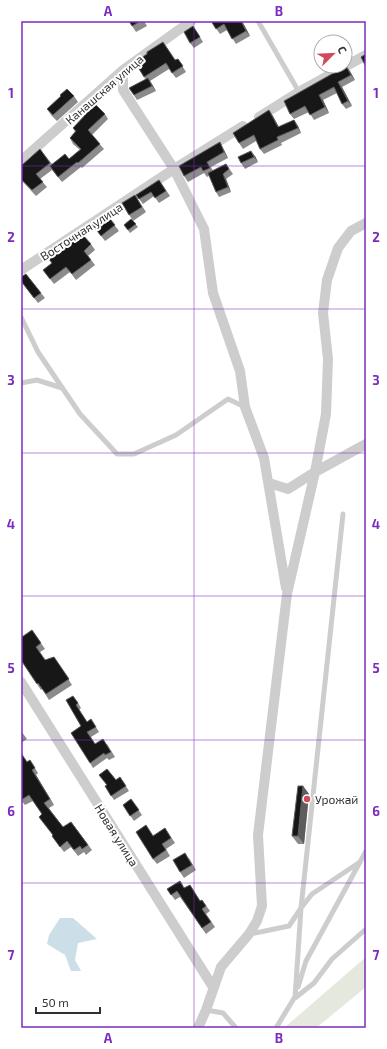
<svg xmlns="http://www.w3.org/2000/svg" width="387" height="1049" font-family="'Exo 2',sans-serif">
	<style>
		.green { fill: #e4e8dd }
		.water { fill: #ccdee7 }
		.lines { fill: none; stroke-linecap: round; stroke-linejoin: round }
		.lane { stroke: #cdcdcd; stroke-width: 5 }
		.street { stroke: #cdcdcd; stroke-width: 10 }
		.wall { fill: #8b8b8b }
		.shaded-wall { fill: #5d5d5d }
		.building { fill: #171717; stroke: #5d5d5d }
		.grid { fill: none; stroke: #7b2cbf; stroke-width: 1; stroke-opacity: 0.55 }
		.poi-dot { fill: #d04a5c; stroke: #fff; stroke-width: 1.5 }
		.labels { text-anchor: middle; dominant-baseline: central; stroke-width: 4; stroke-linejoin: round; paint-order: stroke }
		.street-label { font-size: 12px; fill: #303030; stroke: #fff }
		.poi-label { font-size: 12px; fill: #303030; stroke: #fff; text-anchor: start }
		.neatline { fill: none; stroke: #7b2cbf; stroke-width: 1.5 }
		.grid-label { font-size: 13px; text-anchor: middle; font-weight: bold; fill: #7b2cbf }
	</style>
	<rect width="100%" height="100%" fill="#fff"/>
	<path class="green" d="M366,957V987L316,1028H284Z"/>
	<path class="water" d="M60,918H73L97,939L78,943L75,960L81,971H71L65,955L47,944L49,935Z"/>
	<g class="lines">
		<path class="lane" d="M258,21L299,92
			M21,317L38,352L80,414L117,454H134L176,435L228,399L245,407
			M21,383L37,380L62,388
			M343,514L301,908L295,998L314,983L332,959L366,929
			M250,934L289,926L301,908L312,894L360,862
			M298,987L306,961L366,851
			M206,1010L223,1013L236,1028
			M276,1028L296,995"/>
		<path class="street" d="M123,70V90L174,169L204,229L213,293L240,371L245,407L264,458L286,588
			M259,117L299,92L366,55
			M21,161L123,70L191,21
			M21,270L174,169L243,126
			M269,483L288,489L315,472L366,444
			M21,682L213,987
			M198,1028L206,1010L221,967L249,934L257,921L262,906L258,835L287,594L315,472L326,414L328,359L323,313L327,280L338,248L351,231L366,223"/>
	</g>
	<path class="wall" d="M129,21H144L147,26L136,32Z
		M211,21H242L250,36L236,44L227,30L220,34Z
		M197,32L203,42L194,48L190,43Z
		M167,48L175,60L178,59L186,72L176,78L169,69L150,81L156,91L137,100L129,88L146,80L135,62Z
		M346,66L355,80L342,87L352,106L346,109L342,104L337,93L323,100L329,113L314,120L309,112L294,119L290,114Z
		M61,96H74L78,102L57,121L51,115L47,109Z
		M269,110L279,127L294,120L298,126L301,133L281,143L282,145L264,154L260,149L256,141L243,149L239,143Z
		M105,114L108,119L92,135L104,149L82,168L81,167L62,182L52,170L40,179L47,187L36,196L21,180V166L40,149L52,164L69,159L80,150L73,144L70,138L75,132L73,128Z
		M220,142L228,158L211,167L213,171L226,164L233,174L226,179L231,192L219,197L216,192L209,176L207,177L204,173L188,182L184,176Z
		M255,156L258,162L245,169L241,163Z
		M159,180L170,196L159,203L154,196L143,204L136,195Z
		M135,195L146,212L133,221L122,203Z
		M106,214L119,231L105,241L92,224Z
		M131,219L138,227L130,233L124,225Z
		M91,244L95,250L88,256L95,265L76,280L70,272L54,284L43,270Z
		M21,281L41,293L45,298L38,303Z
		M32,630L45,649L40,652L45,660L54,657L72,685L49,700L42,689L41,690L21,660L22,637Z
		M66,700L77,701L81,708L79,710L87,722L91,719L99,732L91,737L95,744H107L115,757L109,760L107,758L93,768L90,763L81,726Z
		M21,731L27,739L21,743Z
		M30,760L38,773L36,775L54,805L49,808L63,827L71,822L92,850L86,855L84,852L78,856L71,847L64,852L52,836L53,835L39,817L42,814L33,801L25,805L21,800V783L27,762Z
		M120,777L129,791L114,800L105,786Z
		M303,786L309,794L304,844H298L292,836Z
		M131,799L142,815L134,821L123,805Z
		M165,828L175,843L166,849L170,856L157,864L153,859V836Z
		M189,858L196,870L184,878L180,872Z
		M184,888L201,901L202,900L210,911L206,914L215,927L206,934L180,897L175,900L167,889Z"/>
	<path class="shaded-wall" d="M241,21H242L250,36L246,31Z
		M346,66L350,71L355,80L351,75Z
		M148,78L152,84L156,91L152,86Z
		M338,82L342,87L352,106L348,101Z
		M319,95L323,100L329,113L325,107Z
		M269,110L273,116L282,133L278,127Z
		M294,120L298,126L301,133L298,128Z
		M220,142L228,158L224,152Z
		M251,151L255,156L258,162L254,157Z
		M223,174L226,179L231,192L228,187Z
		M32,770L36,775L54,805L50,799Z
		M303,786L309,794L304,844L298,836Z"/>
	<path class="building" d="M129,21H141L132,26Z
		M211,21H241L246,31L232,39L224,24L216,29Z
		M193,26L200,37L190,43L184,32Z
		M163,42L175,60L178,59L183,66L172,73L166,63L144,77L135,62L147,54V52Z
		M366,54V67L361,57Z
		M346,66L351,75L338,82L348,101L342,104L334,87L319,95L325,107L310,115L305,106L290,114L284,101Z
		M148,78L152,86L134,95L129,88Z
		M67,89L74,96L53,115L47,109L61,96L60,95Z
		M94,103L105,114L88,130L100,144L78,163L77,162L58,177L50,166L65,154L69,159L81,149L70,138L76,131L73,128L86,114L84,112Z
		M269,110L278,127L294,120L298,128L277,137L278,140L260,149L254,135L239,143L233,133Z
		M220,142L224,152L207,162L210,168L203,171L201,167L184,176L179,166Z
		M40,149L50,163L36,174L43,182L32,190L21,179V166Z
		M251,151L254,157L241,163L238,157Z
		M226,164L229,169L223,174L228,187L216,192L208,173Z
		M159,180L166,191L155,198L151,192L139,199L136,195Z
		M135,195L142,207L129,215L122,203Z
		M106,214L115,225L101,236L92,224Z
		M131,219L136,224L128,230L124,225Z
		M82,234L91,244L84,251L91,260L72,274L66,267L50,279L43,270L52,263L48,258L67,246Z
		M26,274L41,293L34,298L21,281V277Z
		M32,630L41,643L36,647L45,660L54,657L69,679L46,694L38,683L37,684L21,660V636L22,637Z
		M73,696L78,703L76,705L87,722L91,719L96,727L87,732L95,744L103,739L111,752L105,755L104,753L90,763L71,733L81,726L66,700Z
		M21,753L27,762L30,760L35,768L32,770L50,799L44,803L63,827L71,822L88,845L82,849L80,846L74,850L67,841L60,847L52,836L53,835L39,817L42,814L29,795L21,800Z
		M107,769L116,780L120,777L126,786L111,796L105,786L107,785L99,775Z
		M298,786H303L298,836H292Z
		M131,799L139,810L130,816L123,805Z
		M146,825L153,836L165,828L171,838L162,844L166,850L153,859L136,832Z
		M185,853L192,865L180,872L173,860Z
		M180,881L184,888L190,885L200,901L202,900L206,906L202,909L211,922L202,928L177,891L171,895L167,889Z"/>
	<path class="grid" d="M194,21V1028M21,166H366M21,309H366M21,453H366M21,596H366M21,740H366M21,883H366"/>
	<circle class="poi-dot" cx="307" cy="799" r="4"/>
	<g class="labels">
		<g class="street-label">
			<text transform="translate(104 89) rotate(-41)">Канашская улица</text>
			<text transform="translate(81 231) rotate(-33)">Восточная улица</text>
			<text transform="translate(117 835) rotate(58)">Новая улица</text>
		</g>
		<g class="poi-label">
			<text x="315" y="799">Урожай</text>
		</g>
	</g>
	<rect width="387" height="1049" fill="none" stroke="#ffffff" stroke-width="44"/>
	<g transform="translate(333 54) rotate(66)"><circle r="19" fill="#ffffff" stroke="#acacac"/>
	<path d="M0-3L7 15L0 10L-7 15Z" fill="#d04a5c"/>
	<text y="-6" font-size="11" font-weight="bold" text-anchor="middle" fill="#303030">С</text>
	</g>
	<path d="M36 1007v6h64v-6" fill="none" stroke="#303030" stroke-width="2"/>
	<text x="42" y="1007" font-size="12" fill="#303030" stroke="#ffffff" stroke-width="3" paint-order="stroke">50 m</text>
	<rect x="22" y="22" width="343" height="1005" class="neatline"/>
	<g class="grid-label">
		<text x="108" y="16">A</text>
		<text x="279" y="16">B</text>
		<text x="11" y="98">1</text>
		<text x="376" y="98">1</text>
		<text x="11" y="242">2</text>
		<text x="376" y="242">2</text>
		<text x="11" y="385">3</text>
		<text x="376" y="385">3</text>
		<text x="11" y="529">4</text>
		<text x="376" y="529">4</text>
		<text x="11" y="673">5</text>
		<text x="376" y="673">5</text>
		<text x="11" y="816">6</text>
		<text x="376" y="816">6</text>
		<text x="11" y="960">7</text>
		<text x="376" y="960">7</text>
		<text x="108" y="1043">A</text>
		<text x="279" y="1043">B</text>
	</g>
</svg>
